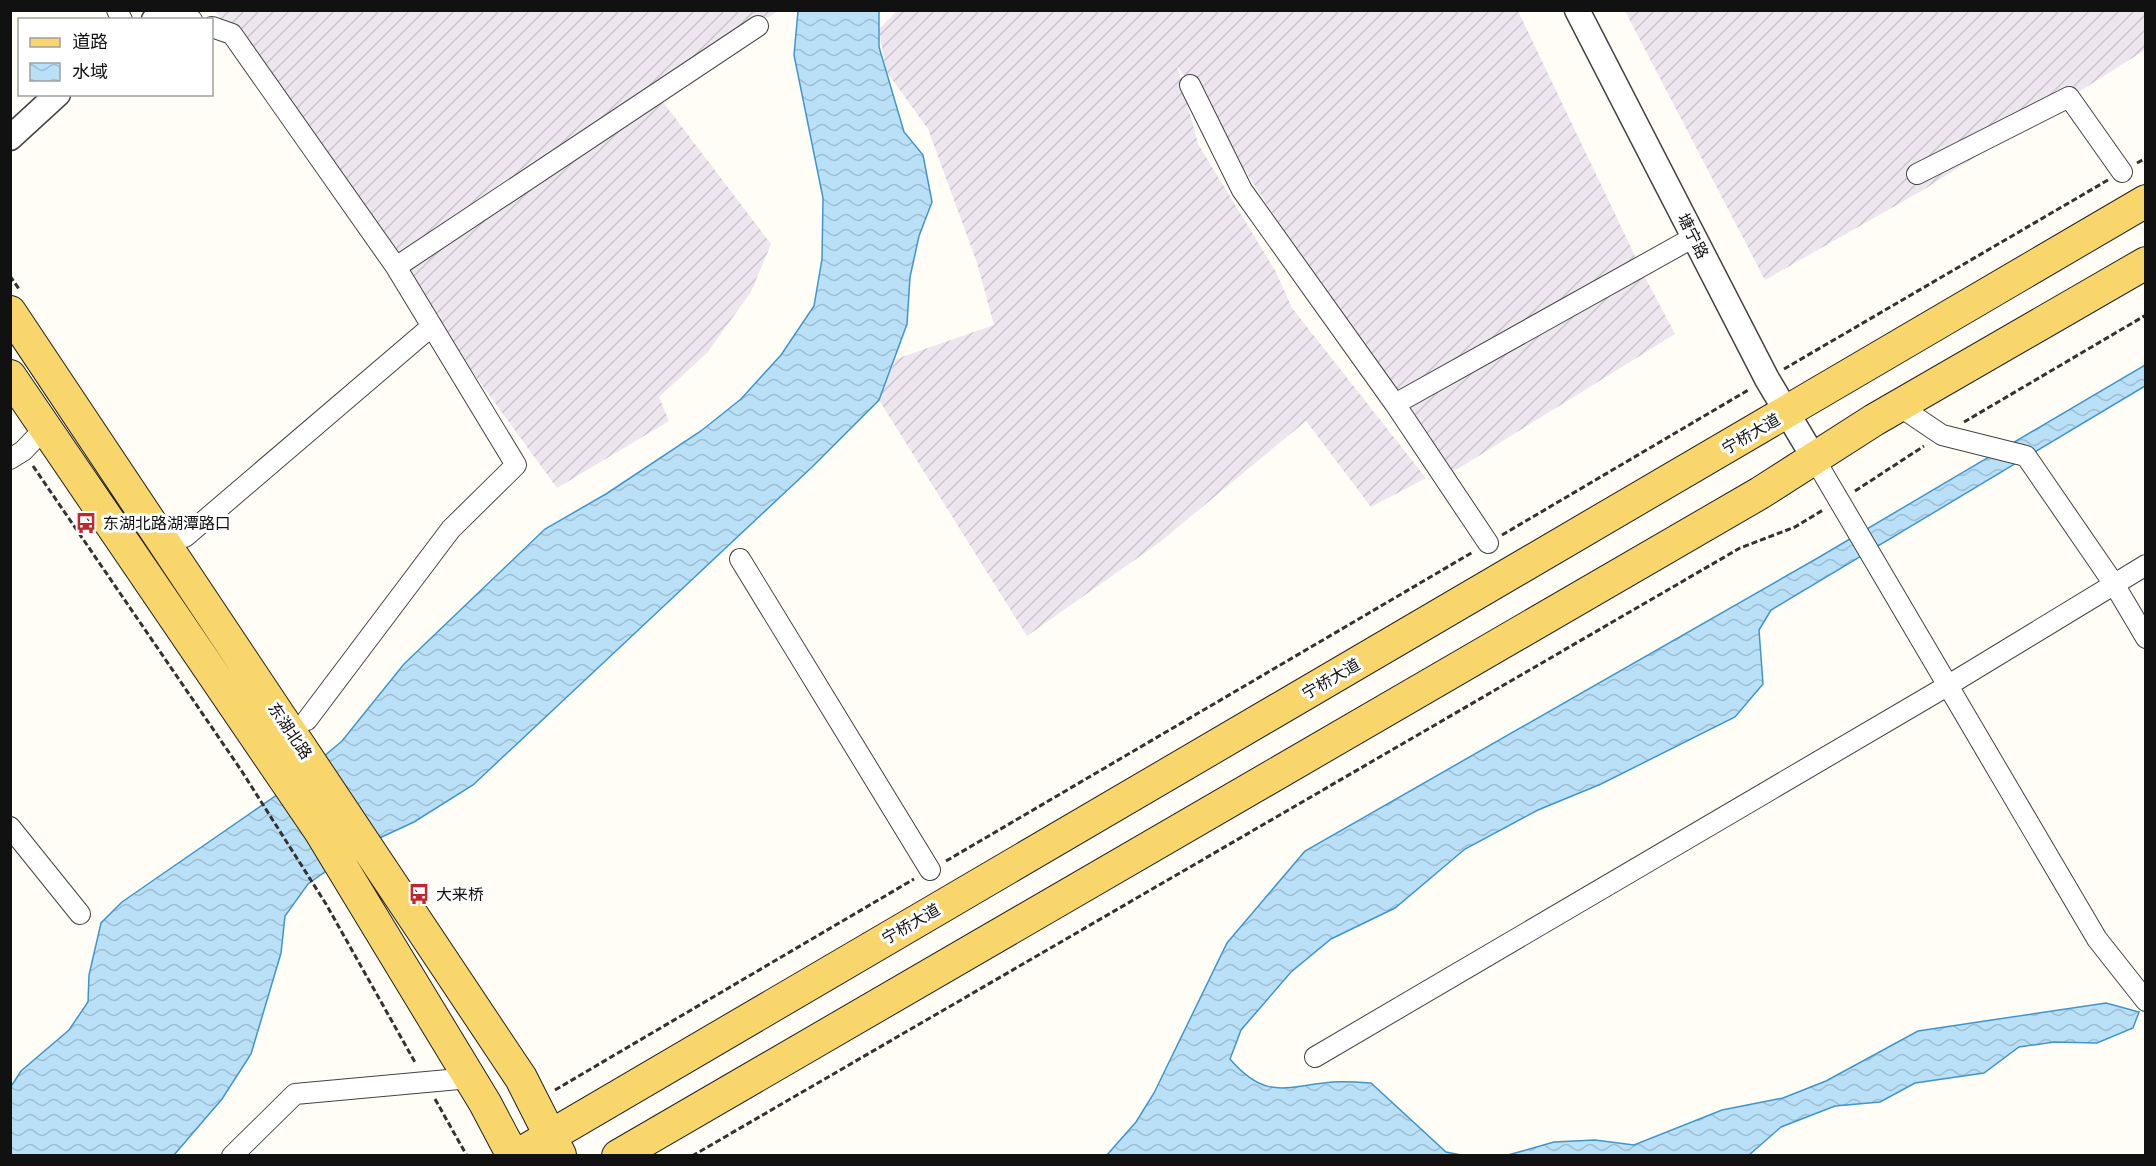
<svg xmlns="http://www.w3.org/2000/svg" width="2156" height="1166" font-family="'Roboto Serif','Noto Sans SC',serif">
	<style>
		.industrial { fill: url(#industrial-furrows) }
		.water { fill: url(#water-waves); stroke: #3f96cf; stroke-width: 1.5 }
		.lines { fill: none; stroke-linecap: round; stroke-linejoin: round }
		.minor-casing { stroke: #444; stroke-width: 22 }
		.tertiary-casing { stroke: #444; stroke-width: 27 }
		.primary-casing { stroke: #222; stroke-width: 34 }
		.path { stroke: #333; stroke-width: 3; stroke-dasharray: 6 3; stroke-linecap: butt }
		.minor { stroke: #fff; stroke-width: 20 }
		.tertiary { stroke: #fff; stroke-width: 24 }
		.primary { stroke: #f9d66b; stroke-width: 32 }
		.labels { text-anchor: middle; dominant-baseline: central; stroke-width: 6; stroke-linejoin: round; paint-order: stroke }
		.street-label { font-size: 16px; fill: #111; stroke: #fff }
		.poi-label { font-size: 16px; fill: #111; stroke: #fff; text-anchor: start }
	</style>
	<defs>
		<pattern id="industrial-furrows" width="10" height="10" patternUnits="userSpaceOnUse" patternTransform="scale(1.5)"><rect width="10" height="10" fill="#eee6ef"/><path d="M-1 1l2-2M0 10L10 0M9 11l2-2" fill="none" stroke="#cbc4cc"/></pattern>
		<pattern id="water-waves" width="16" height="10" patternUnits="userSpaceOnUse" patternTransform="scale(1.5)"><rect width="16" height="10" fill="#b9e0f7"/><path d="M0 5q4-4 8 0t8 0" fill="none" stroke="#9ebfd3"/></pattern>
	</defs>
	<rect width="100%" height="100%" fill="#fffdf5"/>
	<path class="industrial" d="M215,11H778L420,252L663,102L771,244L751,292L707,353L659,397L669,421L557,488L396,267Z
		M897,11H1518L1647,281L1675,334L1443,478L1177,65L1198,144L1276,272L1292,308L1426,478L1371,507L1306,421L1160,542L1027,636L879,400L896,359L994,325L977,263L928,129L886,71L879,29Z
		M1625,11H2145V50L1923,190L1765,280Z"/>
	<path class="water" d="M798,11H879V47L904,132L923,155L932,202L919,236L910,277L907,324L879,400L812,467L473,785L414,822L360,847L308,884L285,916L281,953L251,1054L222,1099L174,1155H11L10,1088L21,1071L69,1030L88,1002L89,975L101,923L122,902L284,790L342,741L404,664L545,529L606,494L701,431L741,399L781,355L814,306L822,259L823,198L794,55Z
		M2145,365V386L1771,610L1759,630L1763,684L1735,717L1601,784L1538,810L1465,849L1395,908L1331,939L1291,972L1241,1030L1230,1059C1266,1101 1286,1086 1333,1082C1345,1081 1358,1082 1371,1083L1446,1152L1461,1155L1106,1156L1136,1122L1154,1093L1227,943L1305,851L1816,559Z
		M2106,1003L2139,1012L2133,1028L2097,1043L2054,1042L2019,1047L1984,1073L1915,1083L1880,1102L1835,1106L1781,1127L1749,1155H1508L1554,1142L1595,1140L1634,1145L1722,1110L1783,1098L1826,1081L1918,1031Z"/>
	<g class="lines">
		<defs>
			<path id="minor" d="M117,10L122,20
				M167,10L192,20
				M212,27L232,34L396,267L758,26
				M1190,85L1242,190L1395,404L1488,543
				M1917,174L2069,97L2122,172
				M1395,404L1694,237
				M1899,406L1942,435L2026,456L2114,584L2146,638
				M1814,458L2097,939L2146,1001
				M10,459L23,451L45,428
				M185,537L432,326
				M740,559L930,870
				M307,720L451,529L516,465L396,267
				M10,827L80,914
				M1315,1057L1947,686L2146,565
				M232,1156L295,1094L470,1078"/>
			<path id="tertiary" d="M1577,10L1767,379L1814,458
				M154,20L167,10
				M10,138L58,94"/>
			<path id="primary" d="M10,312L521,1078L560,1155
				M10,376L320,831L485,1103L513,1156
				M516,1156L2146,201
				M618,1156L1760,493L1874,420L2146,263"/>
		</defs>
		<use href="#minor" class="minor-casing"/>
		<use href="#tertiary" class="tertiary-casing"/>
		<use href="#primary" class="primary-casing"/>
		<path class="path" d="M2137,163L2146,158
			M10,276L19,289
			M1784,369L2108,180
			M1964,422L2146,315
			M33,466L241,770L326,904L416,1064
			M1855,491L1924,446
			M1502,535L1750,389
			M946,861L1473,552
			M555,1090L914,879
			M435,1099L467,1156
			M692,1156L1740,548L1795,527L1823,510"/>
		<use href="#minor" class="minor"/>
		<use href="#tertiary" class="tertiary"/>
		<use href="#primary" class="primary"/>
	</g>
	<defs>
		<symbol id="bus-bare" viewBox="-9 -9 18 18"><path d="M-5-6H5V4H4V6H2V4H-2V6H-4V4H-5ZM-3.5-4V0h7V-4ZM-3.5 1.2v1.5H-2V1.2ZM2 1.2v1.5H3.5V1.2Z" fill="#c4262e" stroke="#fff" stroke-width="2.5" paint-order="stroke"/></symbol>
	</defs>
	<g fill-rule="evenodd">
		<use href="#bus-bare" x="71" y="508" width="30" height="30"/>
		<use href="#bus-bare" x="404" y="879" width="30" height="30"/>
	</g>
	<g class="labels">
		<g class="street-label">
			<text transform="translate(1693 236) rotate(63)">塘宁路</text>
			<text transform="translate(1751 434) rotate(-30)">宁桥大道</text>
			<text transform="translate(1331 679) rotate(-30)">宁桥大道</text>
			<text transform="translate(290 731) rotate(56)">东湖北路</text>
			<text transform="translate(911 924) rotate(-30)">宁桥大道</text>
		</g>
		<g class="poi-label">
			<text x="103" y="523">东湖北路湖潭路口</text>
			<text x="436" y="894">大来桥</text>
		</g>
	</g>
	<rect width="2156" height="1166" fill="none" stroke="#111111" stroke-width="24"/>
	<rect x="18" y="18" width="195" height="78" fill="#ffffff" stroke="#a0a0a0" stroke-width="1.5"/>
	<rect x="30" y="38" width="30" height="9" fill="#f9d66b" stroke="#a0a0a0" stroke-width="1.5"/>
	<text x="72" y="48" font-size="18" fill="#111111">道路</text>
	<rect x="30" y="63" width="30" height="18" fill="url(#water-waves)" stroke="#a0a0a0" stroke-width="1.5"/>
	<text x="72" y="78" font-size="18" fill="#111111">水域</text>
</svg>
